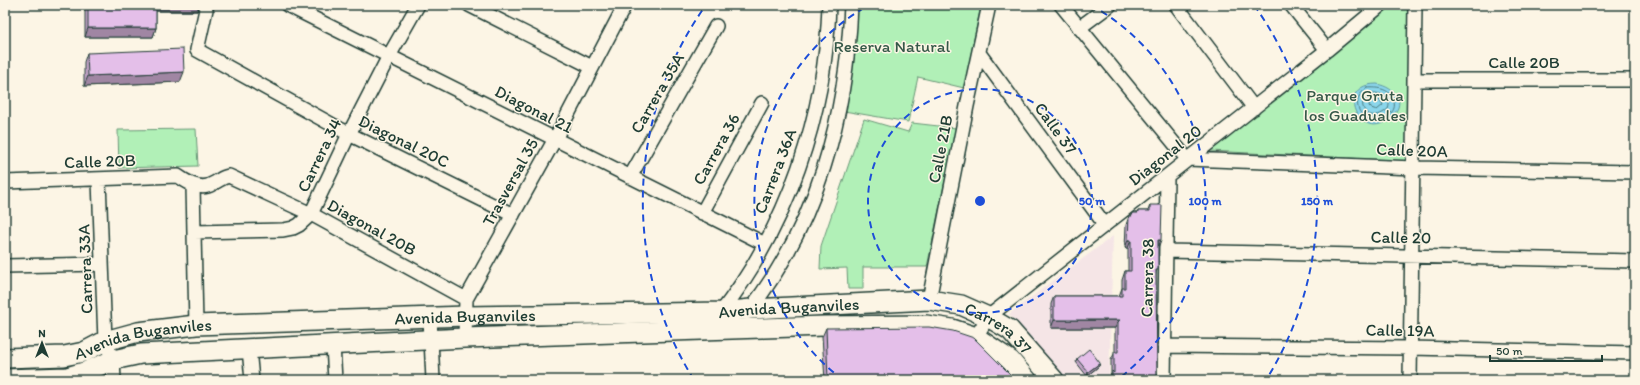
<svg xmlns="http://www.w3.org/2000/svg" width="1640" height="385" font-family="Itim,sans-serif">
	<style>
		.built { fill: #f5e5e6 }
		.green { fill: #b1f0b7; stroke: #689676 }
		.water { fill: #8bd6eb; stroke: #6099a2 }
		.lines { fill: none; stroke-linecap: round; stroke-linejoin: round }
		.shore { stroke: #4a7a7d; stroke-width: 1 }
		.minor-casing { stroke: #1f3d34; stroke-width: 16 }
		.secondary-casing { stroke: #1f3d34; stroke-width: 22 }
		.minor { stroke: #fcf5e5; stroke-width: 13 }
		.secondary { stroke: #fcf5e5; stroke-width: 19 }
		.wall { fill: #c4a4c8; stroke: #1f3d34 }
		.shaded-wall { fill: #a086a3; stroke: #1f3d34 }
		.building { fill: #e4bfe9; stroke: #1f3d34 }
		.ring { fill: none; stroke: #1d4ed8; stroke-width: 2; stroke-dasharray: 7 5 }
		.labels { text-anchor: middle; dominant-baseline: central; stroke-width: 3; stroke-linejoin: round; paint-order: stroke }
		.park-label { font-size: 17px; fill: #355848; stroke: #fcf5e5 }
		.street-label { font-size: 17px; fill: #1f3d34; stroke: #fcf5e5 }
		.centre { fill: #1d4ed8; stroke: #fcf5e5; stroke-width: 2 }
		.ring-label { font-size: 12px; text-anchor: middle; font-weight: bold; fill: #1d4ed8; stroke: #fcf5e5; stroke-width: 3; stroke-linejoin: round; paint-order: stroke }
	</style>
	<rect width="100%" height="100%" fill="#fcf5e5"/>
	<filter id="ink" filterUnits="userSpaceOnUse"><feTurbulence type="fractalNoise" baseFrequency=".025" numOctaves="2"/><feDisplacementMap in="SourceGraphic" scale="8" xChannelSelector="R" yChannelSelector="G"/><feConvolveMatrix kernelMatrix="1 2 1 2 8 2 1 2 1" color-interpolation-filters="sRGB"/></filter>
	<g filter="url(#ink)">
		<path class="built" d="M1113,236L1109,380H1066L1009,314Z"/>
		<path class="green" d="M854,5H981L964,88L918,77L908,122L844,111Z
			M1390,5H1410L1409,161L1210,151L1251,117L1316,68Z
			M864,119L908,132L912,123L956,128L927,267H863V289H848L847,268L820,269L821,246Z
			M196,129L198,166L119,168L118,130Z"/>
		<path class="water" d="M1377,84C1396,88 1408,103 1390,118C1360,145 1332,84 1377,84Z"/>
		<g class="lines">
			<path class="shore" d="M1367,88C1378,87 1392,89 1394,102C1395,106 1394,110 1391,113C1369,135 1343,103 1367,88Z
				M1369,93C1379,92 1393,96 1388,109C1367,127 1354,102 1369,93Z
				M1373,99L1381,101L1383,105L1377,110L1371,108L1369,106L1370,100Z"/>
			<defs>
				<path id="minor" d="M207,5L197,50L349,134L513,215
					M287,5L765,244
					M469,5L592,67
					M1061,5L1187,159L1414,168L1635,172
					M1176,5L1254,108
					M1291,5L1327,50
					M1079,28L1110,5
					M979,53L1105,225
					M1414,80H1635
					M630,177L716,26
					M99,180L105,341L113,360L114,380
					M5,182L178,176C188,183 201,191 212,184C219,181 222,177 229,176L311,214L466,299
					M193,186L196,325
					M702,213L762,103
					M194,232L283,230L293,228L299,225L311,214L349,134L389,56L418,5
					M1166,251L1635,261
					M5,266L102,264
					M929,300L967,106L989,5
					M748,312C817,225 847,115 851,5
					M719,315C787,228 826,115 829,5
					M430,318L433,380
					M976,337L988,317L1327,50L1381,5
					M465,338L466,299L555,139L625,5
					M333,345L335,380
					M1164,346L1411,348L1635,353
					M249,349L252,380
					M1164,380L1167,177
					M1410,380L1415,5"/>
				<g id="secondary">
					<path id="s1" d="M5,358L64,356L84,352L105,341L138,332L196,325L466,316L722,312L751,309L929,300L961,305L988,317L1010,330L1054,380"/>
					<path d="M5,379L67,377L87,371L113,360L141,354L465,338L824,326L926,325L952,329L976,337L1010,360L1027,380"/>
				</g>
			</defs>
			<use href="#minor" class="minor-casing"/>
			<use href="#secondary" class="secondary-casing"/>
			<use href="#minor" class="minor"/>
			<use href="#secondary" class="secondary"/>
		</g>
		<path class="wall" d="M85,5H199L197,11H156V28L153,37H85Z
			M87,53L180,82L84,86V62Z
			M1150,205L1158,248L1156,276L1157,380H1109L1111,374V360L1115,352V328H1051V304L1054,296H1119L1122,288V280L1125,271H1128V248H1125L1126,225L1129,216H1131L1132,213H1137L1138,211H1148Z
			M826,328L1016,380H825L822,337Z
			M1077,359L1100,363L1099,366L1087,376L1076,362Z"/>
		<path class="shaded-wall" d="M155,5H199L197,11H153Z
			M88,28H156L153,37H85Z
			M184,72L180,82L84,86L88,76Z
			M1128,240H1131L1128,248H1125Z
			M1158,240H1161L1158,248Z
			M1054,320H1120L1118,322L1115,328H1051Z
			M1100,363L1099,366L1087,376L1088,372Z"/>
		<path class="building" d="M88,5H156V28H88Z
			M183,49L184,72L88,76L87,53Z
			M1150,205H1162L1161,240H1158V270H1156L1157,380H1112V371L1114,373V352H1118V322L1120,320H1054V296H1122V288H1125V271H1131V240H1128L1129,216H1132V213H1138V211H1150Z
			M929,327L953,331L974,338L1016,380H828L826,328Z
			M1089,349L1100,363L1088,372L1077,359Z"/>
	</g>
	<g class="ring">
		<circle cx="980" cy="201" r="112"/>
		<path d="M843 380A225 225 0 0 1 869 5M1091 5A225 225 0 0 1 1117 380"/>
		<path d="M694 380A337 337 0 0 1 706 5M1254 5A337 337 0 0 1 1266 380"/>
	</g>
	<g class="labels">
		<g class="park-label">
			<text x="892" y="46">Reserva Natural</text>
			<text x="1355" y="95">Parque Gruta<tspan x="1355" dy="20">los Guaduales</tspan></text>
		</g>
		<g class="street-label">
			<text x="1524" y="62">Calle 20B</text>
			<text transform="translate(657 93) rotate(-60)">Carrera 35A</text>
			<text transform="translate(534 109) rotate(27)">Diagonal 21</text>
			<text transform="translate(1056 128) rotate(54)">Calle 37</text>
			<text transform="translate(404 141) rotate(26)">Diagonal 20C</text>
			<text transform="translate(716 149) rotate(-61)">Carrera 36</text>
			<text transform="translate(940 149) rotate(-79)">Calle 21B</text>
			<text transform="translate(1412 150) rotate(2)">Calle 20A</text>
			<text transform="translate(319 155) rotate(-64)">Carrera 34</text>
			<text transform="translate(1165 155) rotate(-38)">Diagonal 20</text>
			<text transform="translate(100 161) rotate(-2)">Calle 20B</text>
			<text transform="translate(775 171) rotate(-69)">Carrera 36A</text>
			<text transform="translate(510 182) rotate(-61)">Trasversal 35</text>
			<text transform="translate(372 227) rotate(29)">Diagonal 20B</text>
			<text transform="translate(1401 237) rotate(1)">Calle 20</text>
			<text transform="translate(85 269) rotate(-92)">Carrera 33A</text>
			<text transform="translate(1147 278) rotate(-89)">Carrera 38</text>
			<text stroke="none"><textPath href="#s1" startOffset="789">Avenida Buganviles</textPath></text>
			<text stroke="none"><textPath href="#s1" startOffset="465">Avenida Buganviles</textPath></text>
			<text transform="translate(1400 330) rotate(1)">Calle 19A</text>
			<text stroke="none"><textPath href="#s1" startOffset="1006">Carrera 37</textPath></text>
			<text stroke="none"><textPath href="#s1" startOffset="141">Avenida Buganviles</textPath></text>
		</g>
	</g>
	<circle cx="980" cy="201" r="6" class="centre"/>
	<g class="ring-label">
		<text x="1092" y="205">50 m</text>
		<text x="1205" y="205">100 m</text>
		<text x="1317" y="205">150 m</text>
	</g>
	<rect width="1640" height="385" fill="none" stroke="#fcf5e5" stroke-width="20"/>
	<rect x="10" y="10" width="1620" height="365" fill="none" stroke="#1f3d34" stroke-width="1.5" filter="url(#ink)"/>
	<g transform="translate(42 343)" stroke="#fcf5e5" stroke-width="3" paint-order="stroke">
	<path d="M0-3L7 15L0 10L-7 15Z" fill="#1f3d34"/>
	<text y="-6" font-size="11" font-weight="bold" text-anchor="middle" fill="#1f3d34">N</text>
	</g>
	<path d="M1490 355v6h112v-6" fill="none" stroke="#1f3d34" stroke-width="2"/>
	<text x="1496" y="355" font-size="12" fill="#1f3d34" stroke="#fcf5e5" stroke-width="3" paint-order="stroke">50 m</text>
</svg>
